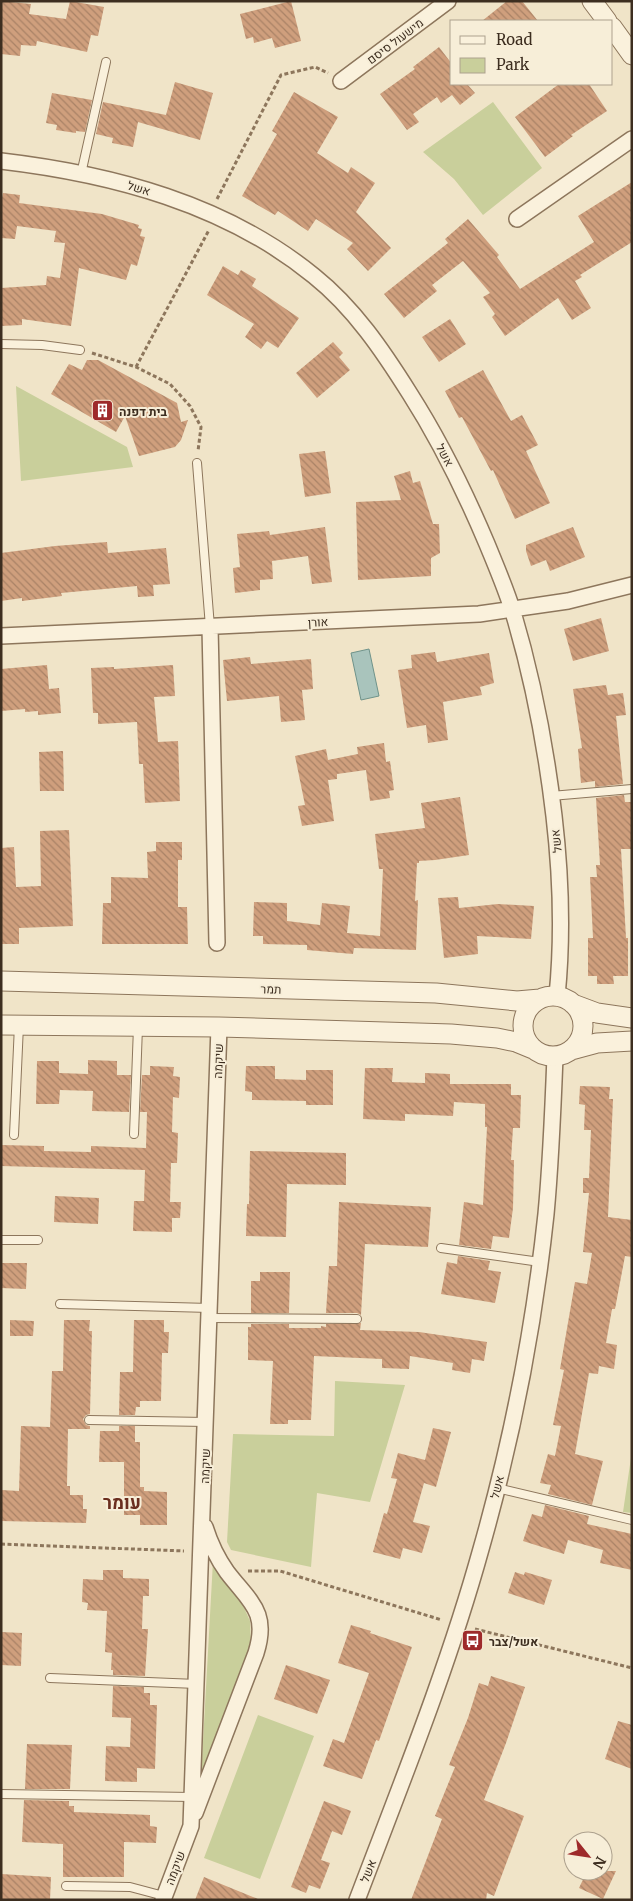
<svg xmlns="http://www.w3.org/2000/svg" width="633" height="1901" font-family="Merriweather,Heebo,serif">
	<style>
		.green { fill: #c9cf9b }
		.water { fill: #a9c4bc; stroke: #6f938a }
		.building { fill: url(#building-back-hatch) }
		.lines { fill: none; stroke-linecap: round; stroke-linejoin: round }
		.service-casing { stroke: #8d765c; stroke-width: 10 }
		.minor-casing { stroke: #8d765c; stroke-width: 18 }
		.tertiary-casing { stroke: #8d765c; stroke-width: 21 }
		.path { stroke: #8d765c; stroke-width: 3; stroke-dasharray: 4 2.5; stroke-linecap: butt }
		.service { stroke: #faf1dc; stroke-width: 8 }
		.minor { stroke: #faf1dc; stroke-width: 15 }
		.tertiary { stroke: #faf1dc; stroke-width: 19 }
		.labels { text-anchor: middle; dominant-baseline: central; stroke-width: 4; stroke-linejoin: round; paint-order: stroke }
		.street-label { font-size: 12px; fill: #3d2e20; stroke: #f7eed8 }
		.poi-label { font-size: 12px; font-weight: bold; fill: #3d2e20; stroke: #f7eed8; text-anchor: start }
		.district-label { font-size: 18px; font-weight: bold; fill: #6b2e1e; stroke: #f7eed8 }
	</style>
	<defs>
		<pattern id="building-back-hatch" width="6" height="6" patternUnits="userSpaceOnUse" patternTransform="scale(1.25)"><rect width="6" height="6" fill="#cf9f7d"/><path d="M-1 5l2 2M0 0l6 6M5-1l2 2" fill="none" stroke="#a98266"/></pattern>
	</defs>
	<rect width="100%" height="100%" fill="#f0e4c8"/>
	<path class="green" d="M493,102L542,168L483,215L454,179L423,152Z
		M16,386L127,447L133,467L21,481Z
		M335,1381L405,1385L370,1502L317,1493L311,1567L231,1550L227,1542L233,1434L334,1436Z
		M632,1451V1513L623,1512Z
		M213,1561L220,1577L241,1601L250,1621L251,1647L201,1778Z
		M258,1715L314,1736L260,1879L204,1858Z"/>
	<path class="water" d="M369,649L379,696L361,700L351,653Z"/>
	<path class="building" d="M1,1L31,4L29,14L66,19L70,1L104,7L98,36L91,35L87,52L37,41L36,46L21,45L20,56L1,54Z
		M291,1L301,41L275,48L272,38L254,43L253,37L246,39L240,14Z
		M507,1H522L538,21H482Z
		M439,47L452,64V84H467L475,93L460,105L452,95L441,103L437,97L413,114L419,122L407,130L380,94L415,69L413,67Z
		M175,82L213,93L200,140L138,122L133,147L112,143L113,138L96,134L103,102L166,115Z
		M559,84H589L607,111L571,135L573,136L545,157L515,117Z
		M294,92L338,117L317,153L348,173L351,167L375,183L356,212L391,248L368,271L347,249L353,243L316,219L308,231L278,211L275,215L242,196L277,134L272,131Z
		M52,93L92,100L85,132L76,131V133L56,130L57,125L46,123Z
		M632,182V242L580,275L582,277L575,281L591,308L572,320L558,298L505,336L492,317L495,314L483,297L490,293L463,261L432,285L437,291L404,318L384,294L448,243L445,239L468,219L499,255L497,257L520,289L594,242L578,216Z
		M3,193L20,195L19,203L102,214L139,225L138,228L142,229L140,236L145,237L137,266L131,264L126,280L79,268L71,326L22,319V325L1,326V288L46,285L47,276L60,278L65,243L54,242L56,231L17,226L15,239L1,238V203Z
		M223,266L238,275L241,270L256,279L252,286L299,318L278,348L267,341L261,349L245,337L254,324L207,295Z
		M450,319L466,344L439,362L422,337Z
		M333,342L343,353L339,357L350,370L317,398L296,373Z
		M87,360H98L177,403L181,422L188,420L181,440L175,447L139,456L125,416L116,432L51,394L69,364L82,370Z
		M483,370L511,421L522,415L538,445L526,451L550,503L515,519L493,470L491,471L462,417L459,418L445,391Z
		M325,451L331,493L305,497L299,454Z
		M410,471L413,483L420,481L433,524H439L440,553L431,558V576L358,580L356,502L401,500L394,476Z
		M325,527L332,582L312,584L308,556L272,561L273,579L260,580V590L235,593L233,568L240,567L237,534L269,531L270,535Z
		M573,527L585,557L550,571L546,560L531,566L526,551V545Z
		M107,542L108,553L166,548L170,584L153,585L154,596L138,597L137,586L61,593L62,596L22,601V598L1,601V553L55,546Z
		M601,618L609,651L573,661L564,629Z
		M435,652L437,662L489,653L494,683L480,687L482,695L443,702L448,740L428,743L426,725L407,728L398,670L412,668L411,655Z
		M250,657L251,664L311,659L313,689L302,690L305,720L281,722L279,696L227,701L223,660Z
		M47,665L49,689L59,688L61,713L38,715V711L25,712V709L1,711V669Z
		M173,665L175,696L154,697L158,742L178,741L180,801L145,803L143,764H139L137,722L98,724V713H93L91,668L114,667V669Z
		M606,685L608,695L623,693L626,715L616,716L623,784L595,787V781L581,783L578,749L582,748L573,689Z
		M384,743L386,762L390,761L394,790L389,791L390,798L370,801L366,770L337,774V779L328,780L334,821L302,826L298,806L305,805L295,756L326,749L328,760L358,754L357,747Z
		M63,751L64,791H40L39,752Z
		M624,795L625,802H631L632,816V849H621L626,938H628V976H613L614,984H597V976H588V938H593L590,877H597L596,865H600L596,798Z
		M460,797L469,855L435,860L419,861V863H417L415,901L418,900L416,950L354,948L353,954L307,950V945L263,944V936H253L254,902L287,903V921L320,925L322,903L350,906L347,933L380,936L383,869H379L375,834L425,828L421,803Z
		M69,830L73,926L19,928V944H1V848L14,847L16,887L41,886L40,831Z
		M156,842H182V860H178V907H187L188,944H102L103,903H111V877L148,878L147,852L156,851Z
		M458,897L459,908L498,904L534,906L531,939L477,936L478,954L444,958L438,898Z
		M88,1060L117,1061V1075H131L129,1112L92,1111L93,1091L60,1090L59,1104H36L37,1061H59V1073L88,1074Z
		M150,1066L174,1067L173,1076L180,1077L179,1098L173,1097L172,1132L178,1133L177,1163H171L170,1202H181L180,1218H172V1232L133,1231L134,1201H144L145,1170L1,1166V1145L44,1146V1151L91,1152V1146L146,1148L147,1112H140L142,1075H150Z
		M246,1066H275V1079L306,1080V1070H333V1105H306V1101L252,1100V1092L245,1091Z
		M365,1068H393L392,1082L425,1083V1073L450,1074V1084H511V1095H521L520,1128H513L511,1160H514L513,1208L509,1238L493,1236L491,1249L459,1245L464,1202L483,1205L487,1127H485V1104L454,1102L453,1116L405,1114V1121L363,1119Z
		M580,1086L610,1087L609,1099H613L608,1217L632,1220V1257L625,1256L615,1309H612L606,1343L617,1345L614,1369L599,1366L598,1374L589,1373L575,1454L603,1461L592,1505L548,1494L551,1485L540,1483L548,1454L555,1456L561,1426L553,1425L564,1370L560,1369L575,1282L587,1284L592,1253L583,1252L589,1193H583V1178H589L591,1130H584L585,1105L579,1104Z
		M250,1151L346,1153V1185L287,1184L286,1237L246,1236L247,1204H249Z
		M55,1196L99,1198L98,1224L54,1222Z
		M339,1202L431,1207L428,1247L365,1244L361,1315L357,1313H326L329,1266H337Z
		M458,1256L490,1261L488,1270L501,1272L495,1303L441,1294L447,1262L457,1264Z
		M1,1263H27L26,1289L1,1288Z
		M260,1272H290L289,1313H251V1281H260Z
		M10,1320L34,1321L33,1336H10Z
		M64,1320H90L89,1331H92L90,1414L86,1415L83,1419L86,1425L90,1426V1429H68L67,1486H70V1495H83V1509H87L86,1523L1,1521V1490L19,1491L21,1426L50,1427L52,1371H63Z
		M134,1320H164V1332H169L168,1353H162L161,1401H140V1407H136L135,1415H119L120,1372H133Z
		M361,1323L360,1330L419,1332L487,1342L484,1361L472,1359L470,1373L452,1370L453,1363L410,1356L409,1369L382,1368V1359L314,1356L311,1420H288V1424H270L273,1361L248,1360V1327H251V1324H289V1328H321V1326L326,1327V1324Z
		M119,1426H135V1442H140V1487H144V1491L167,1492V1525H140V1515H124V1462H99L100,1431H119Z
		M433,1428L451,1432L436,1487L424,1483L413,1522L430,1526L422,1553L403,1548L400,1559L373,1552L384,1513L387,1514L397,1479L391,1478L398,1453L425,1460Z
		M545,1505L589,1516L587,1524L632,1534V1570L600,1563L603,1550L568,1540L564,1554L523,1541L532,1514L542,1517Z
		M103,1570H123V1578L149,1579V1596H143L142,1629H148L145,1676L113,1675V1670H111L112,1653L105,1652L107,1611L87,1610L88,1603L82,1602L83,1579L103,1580Z
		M515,1572L524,1575L525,1572L552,1580L544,1605L508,1593Z
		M351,1625L371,1631L370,1633L412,1647L379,1741L376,1740L362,1779L323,1766L333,1739L344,1743L369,1673L338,1663Z
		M1,1632L22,1633L21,1666L1,1665Z
		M286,1665L330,1680L317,1714L274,1699Z
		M491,1676L525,1687L506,1743L484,1800L524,1816L494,1896L487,1893L486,1900H411L442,1819L435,1816L455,1767L449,1765L468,1718L479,1683L488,1686Z
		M113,1686L144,1687V1693H150V1705H157L155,1769L137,1768V1782L105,1781L106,1746L130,1747L131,1718L112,1717Z
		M618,1721L632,1725V1769L605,1759Z
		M27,1744L72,1745L70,1789H25Z
		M24,1800L69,1801V1806H74V1812L150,1815V1826L157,1827L156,1843L124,1842V1877H63V1844L22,1842Z
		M324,1801L351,1811L342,1835L332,1831L321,1860L330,1863L320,1889L309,1885L306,1893L291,1887Z
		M587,1871H616L603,1899L579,1888Z
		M1,1874L51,1877L50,1900L1,1899Z
		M204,1877L258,1899V1900H195Z"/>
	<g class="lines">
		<defs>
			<path id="service" d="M81,174L106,62
				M1,344L42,345L80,350
				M197,463L210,627
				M551,796L632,789
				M134,1134L138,1027
				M14,1135L19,1025
				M1,1240H38
				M441,1248L540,1262
				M60,1304L210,1308
				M210,1318L357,1319
				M89,1420L206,1422
				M497,1488L632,1520
				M50,1678L197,1684
				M1,1794L192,1797
				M66,1886L130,1887L164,1896"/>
			<path id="minor" d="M341,81L448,1
				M1,161C112,174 226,204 314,276C354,308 383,351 410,394C440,441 465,492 487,544C496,566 506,589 513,612C533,679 546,748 554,816C561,876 563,936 557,996
				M517,219L632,139
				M210,627L217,943
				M1,636L479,614L568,601L632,585
				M195,1813L256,1653C269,1612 250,1602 227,1572C217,1558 210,1543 205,1527
				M163,1900L191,1826L219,1027
				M357,1900C401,1784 448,1668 481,1549C512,1440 534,1327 546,1214C551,1161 553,1109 555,1056"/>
			<path id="tertiary" d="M592,1L607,21
				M612,27L632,55
				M1,981L436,993L517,1001L540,999
				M523 1026a30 30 0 1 1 60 0a30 30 0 1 1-60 0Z
				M573,1004L597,1013L632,1018
				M1,1025L219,1027L451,1034L497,1038L516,1042L533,1049
				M571,1050L597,1043L632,1041"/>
		</defs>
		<use href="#service" class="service-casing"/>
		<use href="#minor" class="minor-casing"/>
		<use href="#tertiary" class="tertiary-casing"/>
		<path class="path" d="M217,199L281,75L315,67L328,73
			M92,353L136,367L170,384L190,406L201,427L198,451
			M136,367L209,230
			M1,1544L184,1551
			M248,1571H280L442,1620
			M475,1629L632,1668"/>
		<use href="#service" class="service"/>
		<use href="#minor" class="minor"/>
		<use href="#tertiary" class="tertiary"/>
	</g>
	<defs>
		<symbol id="building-square" viewBox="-11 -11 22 22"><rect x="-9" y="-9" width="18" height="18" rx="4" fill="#9e2a2b" stroke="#f7eed8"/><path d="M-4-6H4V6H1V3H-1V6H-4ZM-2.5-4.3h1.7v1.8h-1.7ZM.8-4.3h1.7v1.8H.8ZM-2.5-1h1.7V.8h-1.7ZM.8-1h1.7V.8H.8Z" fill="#fff"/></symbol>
		<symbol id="bus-square" viewBox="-11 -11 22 22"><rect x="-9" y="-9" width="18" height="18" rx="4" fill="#9e2a2b" stroke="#f7eed8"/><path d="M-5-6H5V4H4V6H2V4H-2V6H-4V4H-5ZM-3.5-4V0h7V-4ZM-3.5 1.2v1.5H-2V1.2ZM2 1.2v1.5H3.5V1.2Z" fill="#fff"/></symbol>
	</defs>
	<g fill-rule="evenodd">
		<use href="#building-square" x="90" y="398" width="25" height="25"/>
		<use href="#bus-square" x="460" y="1628" width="25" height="25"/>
	</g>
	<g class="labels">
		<g class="street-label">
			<text transform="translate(395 41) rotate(-37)">מישעול סיסם</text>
			<text transform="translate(139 188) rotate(17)">אשל</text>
			<text transform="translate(445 455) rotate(62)">אשל</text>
			<text transform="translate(318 622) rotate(-3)">אורן</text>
			<text transform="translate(556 841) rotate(-96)">אשל</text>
			<text transform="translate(271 989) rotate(2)">תמר</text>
			<text transform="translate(218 1061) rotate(-88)">שיקמה</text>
			<text transform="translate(205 1466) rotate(-88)">שיקמה</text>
			<text transform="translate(497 1487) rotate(-76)">אשל</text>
			<text transform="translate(175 1868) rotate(-69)">שיקמה</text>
			<text transform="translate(368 1871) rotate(-69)">אשל</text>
		</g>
		<g class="poi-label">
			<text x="119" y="411">בית דפנה</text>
			<text x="489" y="1641">אשל/צבר</text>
		</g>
		<g class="district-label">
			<text x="122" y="1502">עומר</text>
		</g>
	</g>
	<rect width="633" height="1901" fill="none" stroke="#3d2e20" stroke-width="5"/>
	<rect x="450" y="20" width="162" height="65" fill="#f7eed8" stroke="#ada18e"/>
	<rect x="460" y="36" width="25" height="8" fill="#faf1dc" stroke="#ada18e"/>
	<text x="496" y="45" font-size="15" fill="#3d2e20">Road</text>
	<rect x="460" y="58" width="25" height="15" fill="#c9cf9b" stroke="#ada18e"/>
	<text x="496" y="70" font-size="15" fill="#3d2e20">Park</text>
	<g transform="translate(588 1856) rotate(120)"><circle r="24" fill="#f7eed8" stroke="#ada18e"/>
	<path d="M0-4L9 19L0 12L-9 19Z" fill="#9e2a2b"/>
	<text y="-8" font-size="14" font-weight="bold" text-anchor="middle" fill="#3d2e20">N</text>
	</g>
</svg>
